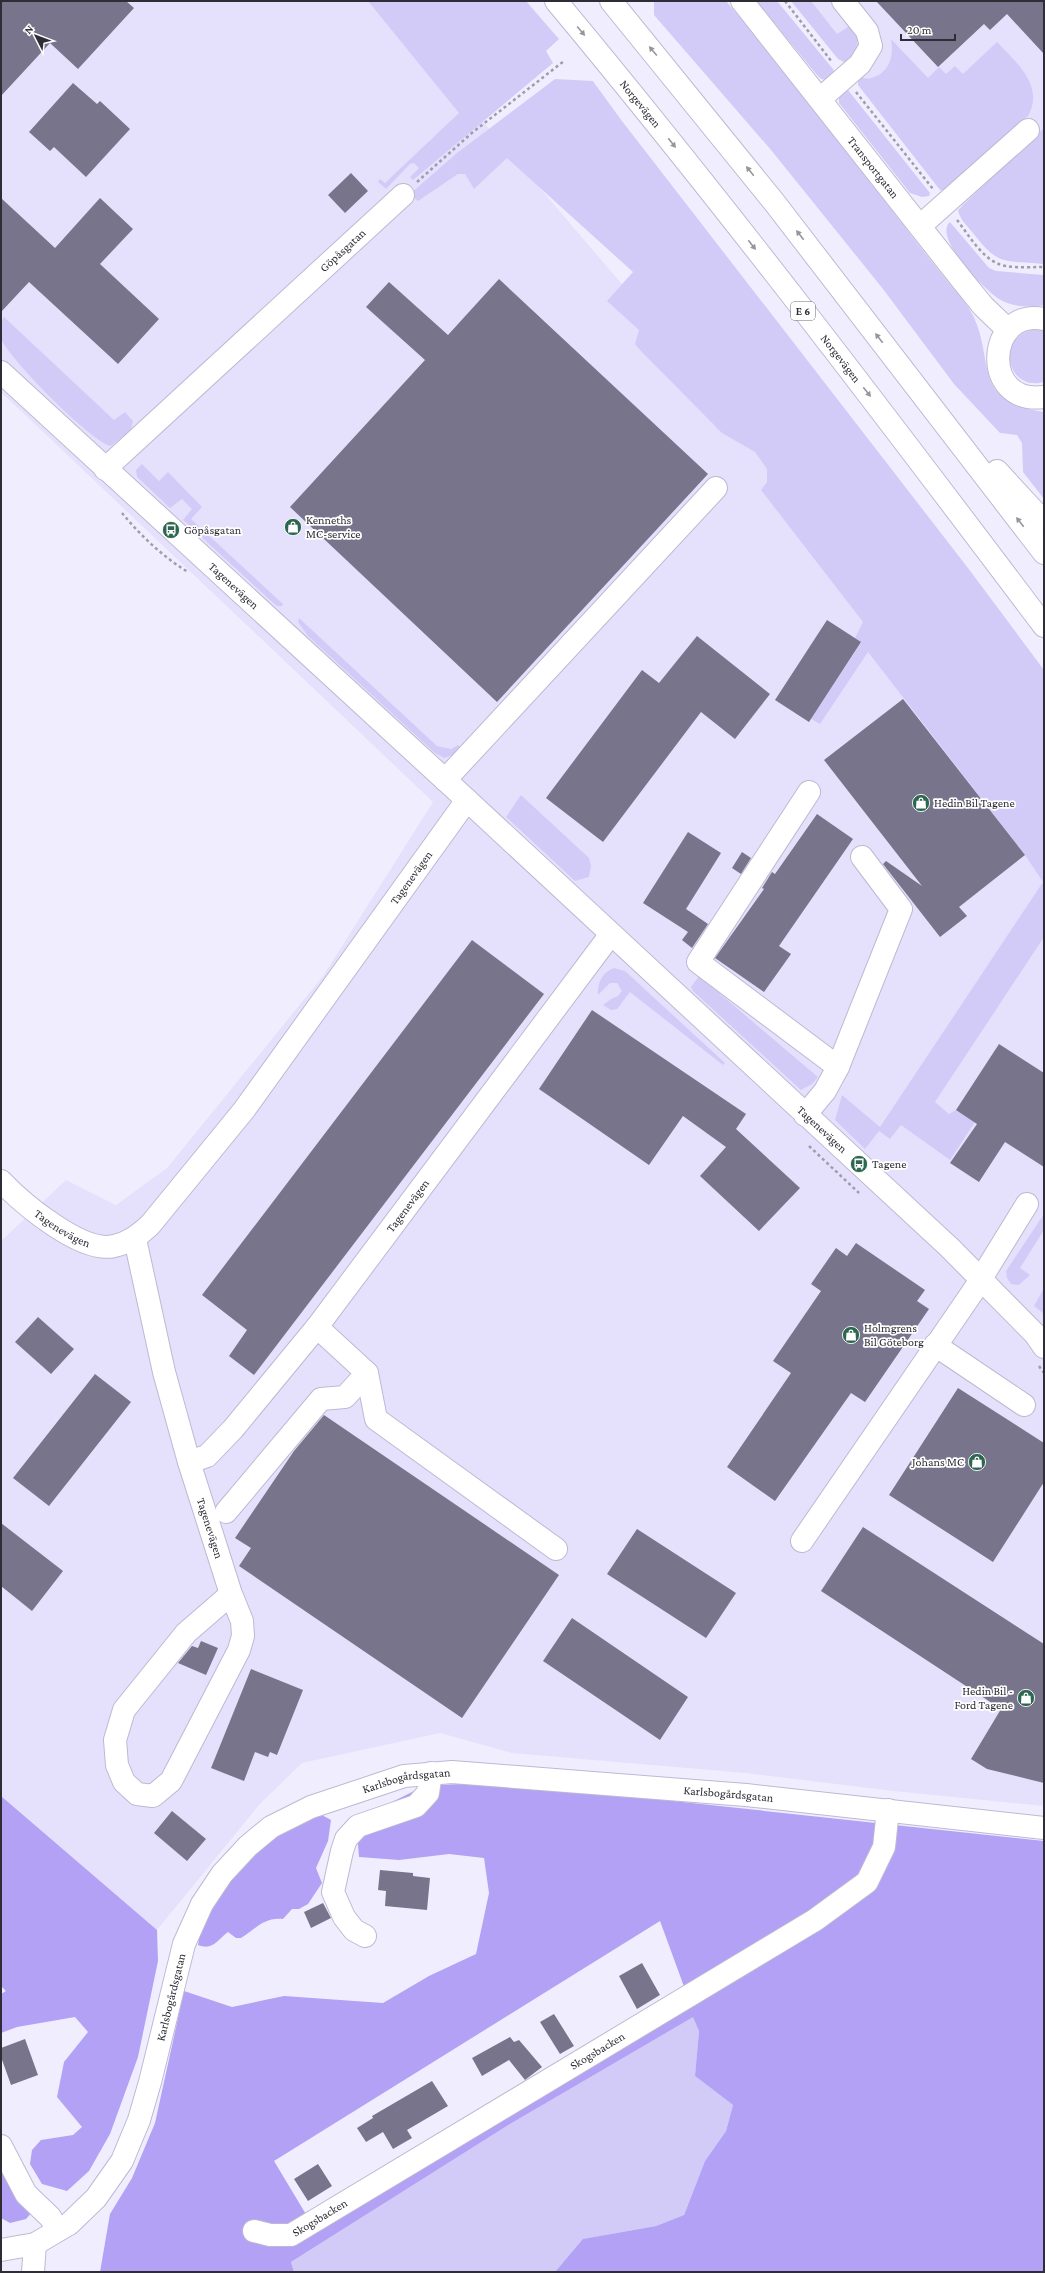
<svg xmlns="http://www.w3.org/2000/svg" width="1045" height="2273" font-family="'Crimson Pro',serif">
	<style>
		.built { fill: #e5e1fc }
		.green { fill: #d2cbf8 }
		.forest { fill: #b2a1f5; fill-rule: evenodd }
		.building { fill: #78748b }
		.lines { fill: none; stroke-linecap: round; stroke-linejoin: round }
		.minor-casing { stroke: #bdb9d2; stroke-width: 24 }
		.highway-casing { stroke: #bdb9d2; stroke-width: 24 }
		.path { stroke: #9e9daa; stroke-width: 2.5; stroke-dasharray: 3 3; stroke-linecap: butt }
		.minor { stroke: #fff; stroke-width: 22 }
		.highway { stroke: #fff; stroke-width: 22 }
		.oneway { fill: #96969a }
		.labels { text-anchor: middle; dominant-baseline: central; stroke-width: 3.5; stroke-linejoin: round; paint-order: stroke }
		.shield { fill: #fff; stroke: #6d6c72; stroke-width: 1 }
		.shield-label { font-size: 11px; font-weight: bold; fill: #2e2d36 }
		.street-label { font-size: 12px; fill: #2e2d36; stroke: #fff }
		.poi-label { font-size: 12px; fill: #2e2d36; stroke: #fff; text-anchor: start }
	</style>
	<rect width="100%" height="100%" fill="#f0eefe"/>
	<path class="built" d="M1,1H380L886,593L1044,858V1806L893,1791L745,1773L512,1753L440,1733L302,1763L259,1805L157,1930L1,1796V1241L66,1180L116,1205L167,1168L323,976L433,802L1,392Z
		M793,1H1044V253L962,206Z"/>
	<path class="green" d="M368,1H526L559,39L546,51L553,63L413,180L410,177L419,168L414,163L410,164L386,189L378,182L380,179L385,183L459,113Z
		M654,1H726C786,73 843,148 901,222C916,242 932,262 948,282C955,291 964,300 970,310C998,359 967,400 1044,412V499L1023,472L1022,443L1017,435L1000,433L954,384L883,289L771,150L654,15Z
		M756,1H777L833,69L834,72L826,80L821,79L817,75Z
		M791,1H811L837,34L851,25L859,36L855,54L846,63L838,59Z
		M891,39L928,78L939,67L946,74L955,66L963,74L997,42C1016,62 1045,86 1028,116L944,191L940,190L858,85V79L861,77C866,79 869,79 874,77C890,72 894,54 891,39Z
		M555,79L593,81L595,84L622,121L968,568L1044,670V937L935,1102L949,1114L956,1110L975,1122L950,1160L901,1125L890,1139L879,1131L865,1149L835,1120L842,1095L880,1127L1043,882L1025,855L868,652L820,724L811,719L861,643L855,638L863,622L761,490L767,482V469L755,452L722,433L638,348L635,344L639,330L607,301L633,272L507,158L474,189L465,174H458L418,201L410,194L457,153Z
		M845,90H848L930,193L929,196L922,197L910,193L839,103V97Z
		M1044,128V264C1004,260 999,267 973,233C967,226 959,218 958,210Z
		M950,222L989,268L996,271L1044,275V305C1029,308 1012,307 999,299C986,291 932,237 950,222Z
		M4,317L114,420L125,412L133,421L131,430L111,446C93,444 6,356 1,338C0,332 0,322 4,317Z
		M1037,329L1044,331V382C1006,393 994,334 1037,329Z
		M142,464L159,481L168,472L202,507L191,519L283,604L282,606H277L271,601L183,520L192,509L182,499L170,508L137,477L136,470Z
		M299,618L437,746L451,749L458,745L461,747L453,755L444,758L435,753L308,636L298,622Z
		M521,795L589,858L591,866L589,877L575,881L506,817Z
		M614,968L625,971L725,1063L723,1065L630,992L617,1009L611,1010L603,1005L611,999L618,996L622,991L617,983H610L598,995C597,984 602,972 614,968Z
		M699,976L818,1077L812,1084L801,1090L693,991L691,987Z
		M1044,1214V1230L1020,1268L1030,1275L1019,1285L1011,1284L1007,1278L1006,1271Z
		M1044,1288V1314L1034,1306Z
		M693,2016L699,2031L695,2076L733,2105L726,2131L705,2161L684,2215L656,2226L584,2239L555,2272H294L291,2262L510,2124Z"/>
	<path class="forest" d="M496,1782L1044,1841V2272H555L583,2239L656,2226L684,2215L705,2161L726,2131L733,2105L695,2076L699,2031L693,2017L510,2124L291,2262L294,2272H100L110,2214L132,2178L155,2123L184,1991L232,2007L284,1996L383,2003L429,1976L476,1954L489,1893L484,1858L449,1854L399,1860L359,1857L356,1820L424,1786ZM660,1921L686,1992L307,2216L274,2161Z
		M1,1796L157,1930L158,1961L138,2057L110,2134L89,2171L67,2191L42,2184L30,2164L32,2150L41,2140L73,2135L82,2127L57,2097L64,2062L88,2032L75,2017L17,2027L1,2033V1994L6,1991L1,1986Z
		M320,1814L331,1820L328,1841L316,1868L322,1883L308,1904L299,1909H292L283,1919C264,1917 257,1928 241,1938H236L228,1932C217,1940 213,1951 198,1945L202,1923L214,1899L260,1842Z
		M1,2165L33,2211L26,2219L10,2223L1,2218Z"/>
	<path class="building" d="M1,1H126L134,8L78,69L50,43L1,96Z
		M876,1H1044V54L1007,14L990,30L984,24L938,67Z
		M73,83L97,104L100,101L130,129L86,177L54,147L50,151L29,132Z
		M351,173L368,191L345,213L328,195Z
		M1,198L55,248L100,198L133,229L100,264L159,319L118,364L29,282L1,312Z
		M499,279L708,474L497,702L290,507L425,360L366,307L389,282L448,335Z
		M827,620L861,642L809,722L775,700Z
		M697,636L770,694L735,739L701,712L603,842L546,798L642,670L659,683Z
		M903,699L1025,855L959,907L967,916L940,937L883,864L886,861L922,886L824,760Z
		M817,814L853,839L779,946L791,954L764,992L715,958L764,889L762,888L772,872L775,874Z
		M688,832L721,853L686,909L708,924L692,948L682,940L688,932L643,903Z
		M742,852L751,858L741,874L732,868Z
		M472,940L544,994L254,1375L229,1356L247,1330L202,1295Z
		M592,1010L746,1114L736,1129L800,1188L759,1231L700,1176L726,1147L683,1116L649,1165L539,1089Z
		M999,1044L1044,1073V1167L1005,1142L979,1182L950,1163L977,1124L956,1110Z
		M856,1243L925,1290L917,1301L929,1309L865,1402L851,1393L775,1501L727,1467L791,1373L773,1361L821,1291L811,1284L836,1248L847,1256Z
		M38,1317L74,1349L51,1374L15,1342Z
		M95,1374L131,1402L49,1506L13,1478Z
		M958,1388L1044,1443V1482L993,1562L889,1495Z
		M324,1415L559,1575L462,1718L239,1566L251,1548L235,1538L294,1451Z
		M1,1523L63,1571L32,1611L1,1586Z
		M863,1527L1044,1644V1783L987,1769L971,1759L1001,1709L821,1591Z
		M637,1529L736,1593L706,1638L607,1574Z
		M572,1618L688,1697L660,1740L543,1661Z
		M201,1641L218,1648L206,1675L178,1663L192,1646L198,1648Z
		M251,1669L303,1690L277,1755L270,1752L268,1757L255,1752L244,1781L211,1768Z
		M172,1811L206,1839L187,1861L154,1833Z
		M380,1870L413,1873V1876L430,1878L427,1910L385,1906L386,1891L378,1890Z
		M323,1903L331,1918L311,1928L304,1912Z
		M642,1963L660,1995L637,2009L619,1976Z
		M554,2014L574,2046L560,2054L540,2022Z
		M510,2037L514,2042L519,2040L542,2067L525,2080L509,2060L482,2076L472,2058Z
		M25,2039L38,2075L11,2085L1,2057V2048Z
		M432,2081L448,2106L407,2130L412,2138L393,2149L383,2132L366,2142L357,2128L373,2118L372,2116Z
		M318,2164L332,2186L308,2201L294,2179Z"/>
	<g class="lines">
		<defs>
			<g id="minor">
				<path id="s1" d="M742,1L962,280L983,306L1008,330"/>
				<path d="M820,99L860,64L871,46L867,31L843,1"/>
				<path d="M920,226L1028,130"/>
				<path d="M1044,319C986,307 980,406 1044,397"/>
				<path id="s2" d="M1,372L467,800L950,1248L1035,1334L1044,1347"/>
				<path id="s3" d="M105,469L403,195"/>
				<path d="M445,780L716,488"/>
				<path d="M809,792L698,962L838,1067"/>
				<path d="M805,1115L825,1091L838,1067L901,909L862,857"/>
				<path id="s4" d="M1,1181C22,1203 82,1254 114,1246C129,1243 139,1235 150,1225L244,1110L467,800"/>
				<path id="s5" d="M135,1239L164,1372L189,1462L231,1594L242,1621L243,1636L239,1650L171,1781L153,1796L137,1794L124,1782L117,1765L115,1740L124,1710L186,1633L231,1594"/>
				<path d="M317,1327L367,1373L376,1419L556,1549"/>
				<path d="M935,1345L1024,1405"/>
				<path id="s6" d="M189,1462L207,1456L233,1429L317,1327L611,934"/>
				<path d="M226,1512L321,1399L345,1397L367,1373"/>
				<path d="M802,1541L974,1290L1027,1204"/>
				<path d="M365,1936L354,1930L344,1917L333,1892L342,1851L346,1839L358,1826L416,1806L428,1793L431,1773"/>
				<path d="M1,2146L26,2194L50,2217L58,2230"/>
				<path id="s7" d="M254,2231L270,2235H291L815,1920L867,1882L884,1847L888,1810"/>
				<path id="s8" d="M1,2250L35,2244L69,2224L96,2198L122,2161L139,2120L150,2082L184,1944L202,1904L222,1874L248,1846L271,1827L311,1807L404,1776L452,1772L746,1795L1044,1828"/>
				<path d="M33,2272L35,2244"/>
			</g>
			<g id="highway">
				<path id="s9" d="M556,1C725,204 885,415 1044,626"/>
				<path d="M611,1L774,202L1044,553"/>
				<path d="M997,471L1044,522"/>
			</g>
		</defs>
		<use href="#minor" class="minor-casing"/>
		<use href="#highway" class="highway-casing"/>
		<path class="path" d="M785,1L832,62
			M856,92L933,189
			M417,182L473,132L564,61
			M957,220C969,235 984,263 1006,266C1018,268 1032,267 1044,267
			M122,513C140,535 163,557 188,572
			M809,1146L859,1193
			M1039,1366L1044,1373"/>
		<use href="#minor" class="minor"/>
		<use href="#highway" class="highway"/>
	</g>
	<defs><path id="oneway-solid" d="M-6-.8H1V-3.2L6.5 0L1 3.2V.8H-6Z"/></defs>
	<g class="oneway">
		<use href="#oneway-solid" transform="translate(581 31) rotate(50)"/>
		<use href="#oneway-solid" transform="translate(653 51) rotate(-130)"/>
		<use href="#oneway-solid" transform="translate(672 143) rotate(52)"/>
		<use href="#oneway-solid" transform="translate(750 171) rotate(-129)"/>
		<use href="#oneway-solid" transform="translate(800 235) rotate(-128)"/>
		<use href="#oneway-solid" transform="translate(752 245) rotate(52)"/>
		<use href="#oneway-solid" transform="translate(879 338) rotate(-128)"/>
		<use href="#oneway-solid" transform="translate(867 392) rotate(52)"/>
		<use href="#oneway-solid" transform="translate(1020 522) rotate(-128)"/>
	</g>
	<defs>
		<symbol id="shop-disc" viewBox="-11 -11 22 22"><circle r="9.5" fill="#2d6750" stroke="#fff"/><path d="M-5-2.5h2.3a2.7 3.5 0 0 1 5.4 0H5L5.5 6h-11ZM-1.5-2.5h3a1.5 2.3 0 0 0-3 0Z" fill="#fff"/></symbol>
		<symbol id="bus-disc" viewBox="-11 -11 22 22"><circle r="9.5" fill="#2d6750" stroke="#fff"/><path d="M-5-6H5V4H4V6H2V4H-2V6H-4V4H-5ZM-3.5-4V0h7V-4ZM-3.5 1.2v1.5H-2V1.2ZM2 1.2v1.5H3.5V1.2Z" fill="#fff"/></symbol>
	</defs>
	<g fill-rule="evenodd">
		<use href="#shop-disc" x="283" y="517" width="20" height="20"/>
		<use href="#bus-disc" x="161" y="520" width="20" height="20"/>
		<use href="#shop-disc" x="911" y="793" width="20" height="20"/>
		<use href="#bus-disc" x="849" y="1154" width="20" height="20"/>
		<use href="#shop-disc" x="841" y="1325" width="20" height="20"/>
		<use href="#shop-disc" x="967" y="1452" width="20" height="20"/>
		<use href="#shop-disc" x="1016" y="1688" width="20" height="20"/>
	</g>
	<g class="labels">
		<rect class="shield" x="791" y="302" width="24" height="18" rx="3"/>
		<g class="shield-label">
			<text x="803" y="311">E 6</text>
		</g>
		<g class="street-label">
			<text stroke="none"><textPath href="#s9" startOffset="133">Norgevägen</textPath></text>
			<text stroke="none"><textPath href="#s1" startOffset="212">Transportgatan</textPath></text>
			<text stroke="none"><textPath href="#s3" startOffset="323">Göpåsgatan</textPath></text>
			<text stroke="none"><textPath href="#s9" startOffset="457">Norgevägen</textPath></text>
			<text stroke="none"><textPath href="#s2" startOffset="316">Tagenevägen</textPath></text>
			<text stroke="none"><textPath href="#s4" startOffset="611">Tagenevägen</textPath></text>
			<text stroke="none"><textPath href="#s2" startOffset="1117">Tagenevägen</textPath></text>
			<text stroke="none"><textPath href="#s6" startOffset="340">Tagenevägen</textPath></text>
			<text stroke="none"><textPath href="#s4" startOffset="78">Tagenevägen</textPath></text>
			<text stroke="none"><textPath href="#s5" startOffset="299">Tagenevägen</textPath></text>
			<text stroke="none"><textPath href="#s8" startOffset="675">Karlsbogårdsgatan</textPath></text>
			<text stroke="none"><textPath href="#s8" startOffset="999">Karlsbogårdsgatan</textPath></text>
			<text stroke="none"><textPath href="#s8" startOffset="328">Karlsbogårdsgatan</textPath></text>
			<text stroke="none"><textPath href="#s7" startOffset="395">Skogsbacken</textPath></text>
			<text stroke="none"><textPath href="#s7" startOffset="71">Skogsbacken</textPath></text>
		</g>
		<g class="poi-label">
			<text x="306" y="520">Kenneths<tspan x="306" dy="14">MC-service</tspan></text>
			<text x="184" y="530">Göpåsgatan</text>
			<text x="934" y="803">Hedin Bil Tagene</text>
			<text x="872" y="1164">Tagene</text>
			<text x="864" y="1328">Holmgrens<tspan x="864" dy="14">Bil Göteborg</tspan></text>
			<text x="964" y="1462" text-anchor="end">Johans MC</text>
			<text x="1013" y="1691" text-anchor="end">Hedin Bil -<tspan x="1013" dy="14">Ford Tagene</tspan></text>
		</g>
	</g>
	<rect width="1045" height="2273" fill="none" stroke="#2e2d36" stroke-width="4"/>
	<g transform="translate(36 36) rotate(312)" stroke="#ffffff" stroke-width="3" paint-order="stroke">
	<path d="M0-3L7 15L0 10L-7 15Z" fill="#2e2d36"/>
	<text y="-6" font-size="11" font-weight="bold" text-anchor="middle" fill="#2e2d36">N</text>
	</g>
	<path d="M901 34v6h54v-6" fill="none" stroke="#2e2d36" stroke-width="2"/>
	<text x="907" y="34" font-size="12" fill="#2e2d36" stroke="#ffffff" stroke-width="3" paint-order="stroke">20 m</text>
</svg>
